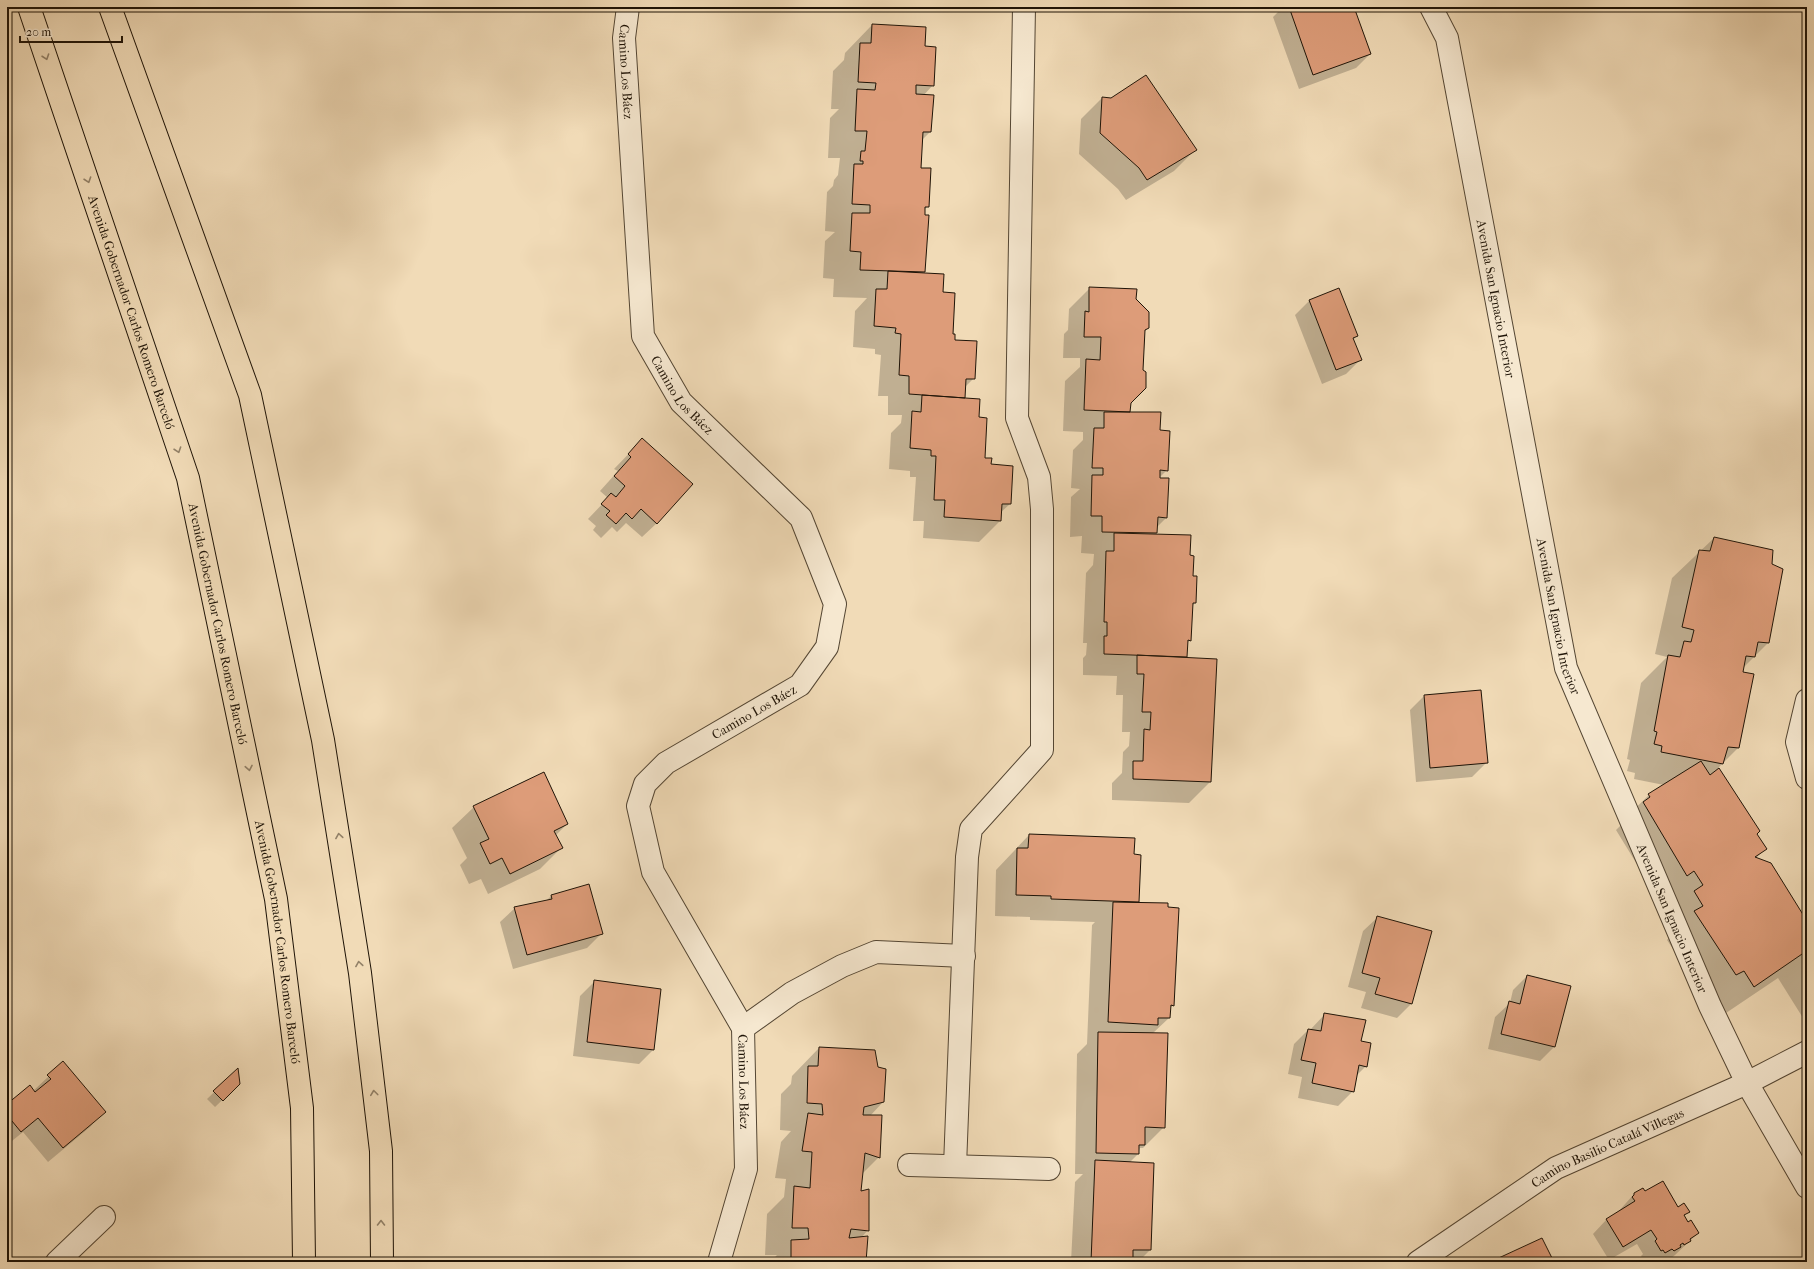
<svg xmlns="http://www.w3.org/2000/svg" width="1814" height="1269" font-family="'IM FELL French Canon',serif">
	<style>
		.shadow { fill: #0003 }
		.building { fill: #dd9c79; stroke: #1f1407 }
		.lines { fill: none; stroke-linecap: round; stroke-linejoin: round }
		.minor-casing { stroke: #544633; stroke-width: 24 }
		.primary-casing { stroke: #1f1407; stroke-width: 24 }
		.minor { stroke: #f6e8d0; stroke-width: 22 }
		.primary { stroke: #f1dbb7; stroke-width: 22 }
		.oneway { stroke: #928168 }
		.labels { text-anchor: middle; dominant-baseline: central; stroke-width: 3; stroke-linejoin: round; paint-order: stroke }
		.street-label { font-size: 13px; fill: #1f1407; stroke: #f6e8d0 }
	</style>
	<rect width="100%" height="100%" fill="#f1dbb7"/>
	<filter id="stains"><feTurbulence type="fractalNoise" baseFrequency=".005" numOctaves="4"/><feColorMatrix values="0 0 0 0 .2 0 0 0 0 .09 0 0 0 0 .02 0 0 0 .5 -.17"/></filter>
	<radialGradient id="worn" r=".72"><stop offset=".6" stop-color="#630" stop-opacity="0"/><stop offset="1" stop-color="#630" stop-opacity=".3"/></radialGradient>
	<path class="shadow" d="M1283,7H1353L1370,54L1356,68L1299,89L1273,17Z
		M872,25L924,47L933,85L923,96L930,132L921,141L920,169L928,206L924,210V216H928L924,272L922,274L942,293L954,341L974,378L964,388V400L978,418L984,459L990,465L1010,504L1000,513V521L979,542L923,538L924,521H913L916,477H910V471L889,469L891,433L901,423L902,415H888V396H878L881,355L875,354V349L853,347L855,311L867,298L833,297L834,279L823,278L825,241L835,232L825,231L827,192L833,186L834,180L838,175L840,158H828L830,118L839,109H831L833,71L844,60L845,53Z
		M1102,98L1111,99L1195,150L1174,171L1126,200L1118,189L1079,154L1081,119Z
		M1090,288L1135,299L1148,328L1144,332L1129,413L1159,431L1167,470L1159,478L1166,518L1157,527L1156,534L1189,556L1192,577L1195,603L1192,606L1190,640L1186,644V658L1210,782L1189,803L1112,800V783L1122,773L1123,752L1129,746L1130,732H1122L1123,695H1116L1117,676L1083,675V658L1086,655L1087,643H1083L1086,573L1093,565L1094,554L1081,553L1082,536L1070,537L1071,497L1080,489L1071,488L1073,450L1083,440V432L1063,431L1065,381L1080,367V358H1063L1064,334L1068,330L1069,309Z
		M1339,290L1357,336L1353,340L1360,360L1346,374L1322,384L1295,315L1309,301Z
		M642,440L657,523L642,537L626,523L617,532L612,527L601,538L593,530L596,526L588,519L608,498L600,491L618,471L614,469Z
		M1714,538L1768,643L1743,668L1738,748L1718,768L1759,831L1756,835L1765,849L1756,858L1805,920L1807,918V1015L1803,1018L1778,978L1726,1013L1716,997L1708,1002L1667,940L1674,932L1660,902L1616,830L1622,824L1621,822L1649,795L1664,785L1634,779L1635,773L1627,771L1630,760L1627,759L1641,683L1667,657L1655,654L1672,578Z
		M1424,696L1487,762L1472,777L1416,782L1410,710Z
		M474,807L567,824L555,836L561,848L540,869L488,894L481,879L469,884L460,865L467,858L452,828Z
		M1029,835L1133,855L1138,901L1136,904L1173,1005L1169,1009V1018L1153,1033L1164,1127L1143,1148H1140L1138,1154L1129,1163L1150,1250L1138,1262H1071L1075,1182L1083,1174H1075L1077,1054L1087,1044L1092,925L1095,922L1030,920V917L995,916L996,870Z
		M588,886L601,934L587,948L513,969L500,922L515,908L546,901L551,896Z
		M1378,917L1411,1004L1397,1018L1361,1008L1366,992L1348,987L1363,931Z
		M1527,976L1569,987L1554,1047L1540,1061L1488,1049L1495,1017L1510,1003L1513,990Z
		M595,981L653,1050L639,1064L573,1056L580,996Z
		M1325,1014L1360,1042L1366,1066L1355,1077L1353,1091L1338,1106L1298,1098L1302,1077L1288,1074L1294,1044L1308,1030H1310Z
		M819,1048L883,1102L870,1116L879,1157L862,1174L860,1192L868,1230L861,1238L865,1262H770L777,1255H765L767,1214L784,1197L786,1179L775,1178L781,1142L791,1131L780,1130L781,1094L791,1084L792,1076Z
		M63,1063L104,1112L90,1127L48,1162L23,1132L7,1145V1106L33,1091Z
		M237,1070L239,1084L215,1107L207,1099Z
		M1645,1193L1688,1212L1683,1217L1688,1224L1698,1233L1675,1255L1670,1259L1669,1257L1664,1262H1645L1641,1256L1643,1254L1637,1244L1609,1260L1593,1234L1607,1219L1618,1212L1634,1194Z"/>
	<path class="building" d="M1289,7H1354L1371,54L1313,75Z
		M872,24L926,27L925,46L936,47L934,86L916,85V94L934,95L931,132H923L921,168H931L929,207H925V215H929L925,272L860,270L861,252L850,251L852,213H870V205L852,204L854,164H863V161H860L861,151H865L867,131H855L857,89L875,90L876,83L858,82L860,43H871Z
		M1146,75L1197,150L1147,180L1139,168L1100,133L1102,97L1111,98Z
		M888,271L944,274L943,292L955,293L953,334H955V340L977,341L975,379H966L965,398L909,394V376L899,375L901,334L895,333L896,328L874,326L876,289H887Z
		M1089,287L1137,289L1136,299L1149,312V328L1145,330L1143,370L1146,372V388L1131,403L1130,412L1084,410L1086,359L1100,360L1101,337H1084L1085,311L1089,312Z
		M1339,288L1358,336L1353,338L1362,360L1336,370L1309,300Z
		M922,395L980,399L979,417L987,418L985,458H992L991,464L1013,466L1011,504H1002L1001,521L944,517L945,500H934L936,456H931V450L910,448L912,411L921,412Z
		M1104,412H1161L1160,430L1170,431L1168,471L1160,470V478H1169L1167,518L1158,517L1157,533L1102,532V516H1091L1092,475H1103V468H1092L1094,428H1104Z
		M642,438L693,484L657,524L641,509L632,519L626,513L616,524L606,515L610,511L601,504L611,493L616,497L625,486L614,476L631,457L628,454Z
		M1114,533L1191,535L1190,555L1194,556L1193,576H1197L1196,603H1193L1191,641L1188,640L1187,657L1104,654V636H1107V622H1104L1106,551H1114Z
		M1714,537L1773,550L1772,564L1783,569L1769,643L1758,642L1755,657L1746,656L1743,672L1754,674L1739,748L1728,747L1723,764L1661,752L1662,746L1654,744L1657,732L1654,731L1668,655L1680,657L1684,641L1691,642L1694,630L1682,627L1699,550L1710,551Z
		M1137,655L1217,659L1211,782L1133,779V761H1143L1144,729L1150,730L1151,712H1142L1144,674H1137Z
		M1481,690L1488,763L1430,768L1424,695Z
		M1701,761L1710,775L1719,768L1760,831L1757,834L1767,849L1755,857L1771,863L1807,921V954L1805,952L1754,987L1744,971L1736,975L1694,911L1703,906L1694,891L1703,885L1694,871L1687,876L1643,802L1650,797L1648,794Z
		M544,772L568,824L554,831L563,848L510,874L502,858L490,864L480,843L489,839L473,806Z
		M1029,834L1135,838L1134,854L1141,855L1139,902L1051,899V896L1016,895L1017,848H1028Z
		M589,884L603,934L527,955L514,907L552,899L551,895Z
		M1113,902L1168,903V907L1179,908L1174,1006L1171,1005L1170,1018H1158V1025L1108,1022Z
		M1377,916L1432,931L1412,1004L1375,994L1380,978L1362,973Z
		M1527,975L1571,986L1555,1047L1501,1034L1509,1001L1520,1004Z
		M594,980L661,989L654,1050L587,1042Z
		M1324,1013L1366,1020L1361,1041L1371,1043L1367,1067L1359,1065L1354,1092L1312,1083L1316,1063L1301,1060L1308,1029L1321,1031Z
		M1098,1032L1168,1033L1165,1128L1145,1127V1145H1139V1154L1096,1153Z
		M819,1047L875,1050L878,1067L886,1069L884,1102L864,1107L863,1115H882L880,1158L865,1153L861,1191L869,1189V1231L851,1229L849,1238L868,1236L866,1262H791V1240L809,1239L808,1228H792L794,1186L810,1188L812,1152L802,1151L808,1113L823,1115L822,1104L807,1103L808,1066H818Z
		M63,1061L106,1112L63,1148L38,1118L21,1132L7,1115V1104L30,1085L35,1092L51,1079L47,1075Z
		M238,1068L240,1084L223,1101L213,1091Z
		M1095,1160L1154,1163L1151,1250H1133V1262H1091Z
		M1663,1181L1678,1207L1684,1203L1690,1212L1684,1215L1688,1222L1691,1220L1699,1233L1690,1239L1691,1241L1684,1245L1683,1243L1680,1245L1681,1247L1674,1251L1672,1249L1665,1253L1663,1250L1661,1251L1655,1241L1657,1239L1651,1230L1623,1247L1606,1219L1635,1201L1632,1197L1634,1195V1193L1643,1188L1645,1191Z
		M1542,1238L1554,1262H1490Z"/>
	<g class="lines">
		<defs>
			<g id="minor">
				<path id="s1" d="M628,7L624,38L643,336L681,402L801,518L835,604L827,647L800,685L666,763L645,784L638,806L653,872L743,1028L746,1169L719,1262"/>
				<path id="s2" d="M1431,7L1447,38L1566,668L1710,1006L1747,1083L1807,1187"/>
				<path d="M1807,700L1797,742L1807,778"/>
				<path d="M743,1028L792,993L842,966L876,952L964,956"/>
				<path d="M909,1165L1049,1169"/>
				<path d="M955,1166L967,857L971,829L1042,750V509L1039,477L1017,418L1024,7"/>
				<path d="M57,1262L104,1217"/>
				<path id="s3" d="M1418,1262L1556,1168L1747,1083L1807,1052"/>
			</g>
			<g id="primary">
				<path id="s4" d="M29,7L188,478L276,899L302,1108L304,1262"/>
				<path d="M110,7L250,395L323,740L360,973L381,1151L382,1262"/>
			</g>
		</defs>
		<use href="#minor" class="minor-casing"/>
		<use href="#primary" class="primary-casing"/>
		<use href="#minor" class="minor"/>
		<use href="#primary" class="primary"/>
	</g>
	<defs><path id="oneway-chevron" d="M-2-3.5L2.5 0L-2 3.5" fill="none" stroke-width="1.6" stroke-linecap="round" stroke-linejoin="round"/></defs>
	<g class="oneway">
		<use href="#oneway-chevron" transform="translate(46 57) rotate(71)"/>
		<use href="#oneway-chevron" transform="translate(88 180) rotate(71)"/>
		<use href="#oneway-chevron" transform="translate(178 450) rotate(71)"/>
		<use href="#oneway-chevron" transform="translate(249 768) rotate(79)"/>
		<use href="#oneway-chevron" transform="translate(339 836) rotate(-99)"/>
		<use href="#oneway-chevron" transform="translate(359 964) rotate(-99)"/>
		<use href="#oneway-chevron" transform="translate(374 1093) rotate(-97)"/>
		<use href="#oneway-chevron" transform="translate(381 1223) rotate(-90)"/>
	</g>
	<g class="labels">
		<g class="street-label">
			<text stroke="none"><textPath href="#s1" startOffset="65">Camino Los Báez</textPath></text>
			<text stroke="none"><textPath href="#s2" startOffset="300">Avenida San Ignacio Interior</textPath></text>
			<text stroke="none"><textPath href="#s4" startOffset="322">Avenida Gobernador Carlos Romero Barceló</textPath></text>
			<text stroke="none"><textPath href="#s1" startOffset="401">Camino Los Báez</textPath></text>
			<text stroke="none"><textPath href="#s2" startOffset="624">Avenida San Ignacio Interior</textPath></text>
			<text stroke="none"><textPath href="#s4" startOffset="646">Avenida Gobernador Carlos Romero Barceló</textPath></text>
			<text transform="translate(754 712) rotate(-30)">Camino Los Báez</text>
			<text stroke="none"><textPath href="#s2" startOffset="948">Avenida San Ignacio Interior</textPath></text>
			<text stroke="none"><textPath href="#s4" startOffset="970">Avenida Gobernador Carlos Romero Barceló</textPath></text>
			<text stroke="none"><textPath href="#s1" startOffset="1265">Camino Los Báez</textPath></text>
			<text stroke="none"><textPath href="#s3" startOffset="222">Camino Basilio Catalá Villegas</textPath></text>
		</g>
	</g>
	<rect width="1814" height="1269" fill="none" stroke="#f1dbb7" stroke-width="24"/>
	<rect x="8" y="8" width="1798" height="1253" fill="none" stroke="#1f1407" stroke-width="2"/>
	<rect x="12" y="12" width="1790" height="1245" fill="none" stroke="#1f1407"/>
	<path d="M20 36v6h102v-6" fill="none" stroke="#1f1407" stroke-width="2"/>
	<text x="26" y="36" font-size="12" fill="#1f1407" stroke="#f6e8d0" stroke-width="3" paint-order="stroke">20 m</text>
	<rect width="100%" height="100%" filter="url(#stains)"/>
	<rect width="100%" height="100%" fill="url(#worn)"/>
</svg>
